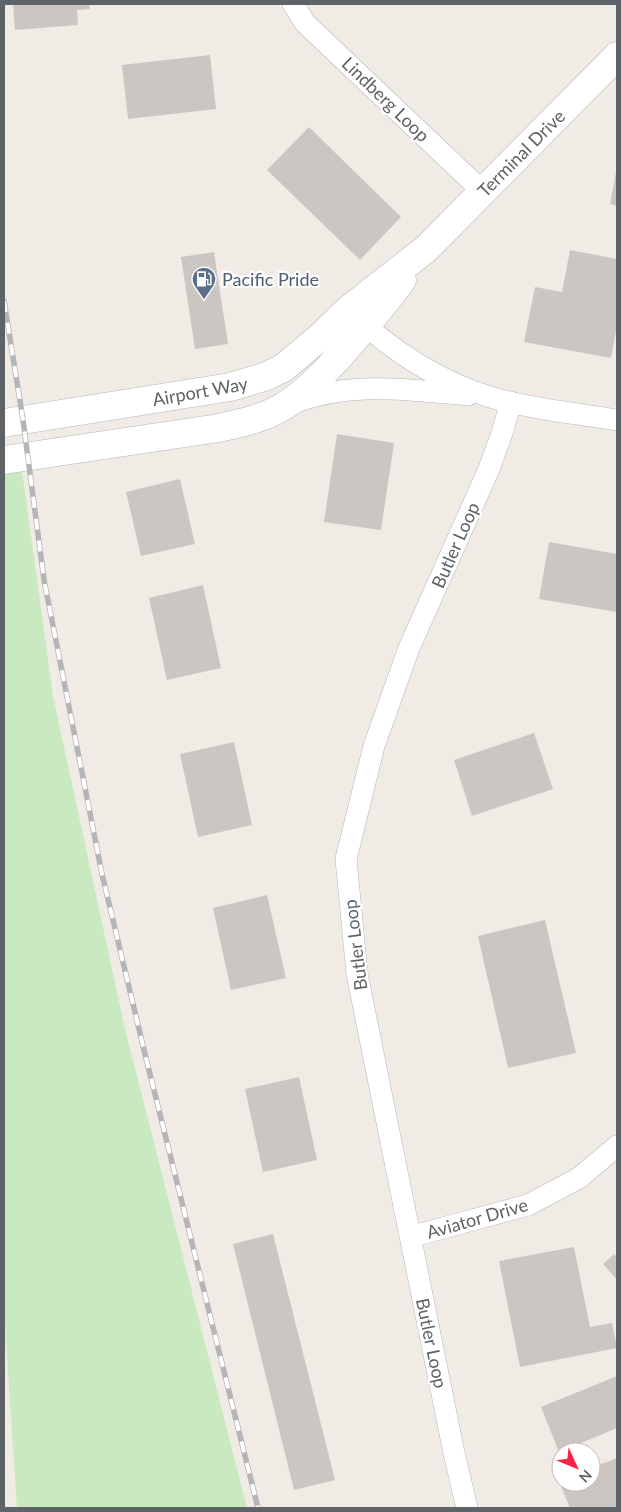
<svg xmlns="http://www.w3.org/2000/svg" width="621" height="1512" font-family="Lato,sans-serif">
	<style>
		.green { fill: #c9eac0 }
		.building { fill: #ccc6c2 }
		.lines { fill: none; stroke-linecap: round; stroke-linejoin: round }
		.street-casing { stroke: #b3b8bb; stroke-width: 22 }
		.secondary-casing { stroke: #b1b7bb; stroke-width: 29 }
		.street { stroke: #fff; stroke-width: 21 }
		.secondary { stroke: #fff; stroke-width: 28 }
		.rail-casing { stroke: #b4b5b6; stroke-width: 5.5 }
		.rail { stroke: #fff; stroke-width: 4; stroke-dasharray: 11; stroke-linecap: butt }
		.labels { text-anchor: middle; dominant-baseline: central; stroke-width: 4.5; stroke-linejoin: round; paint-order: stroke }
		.street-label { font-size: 18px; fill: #5d6367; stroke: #fff }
		.service-label { font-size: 18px; fill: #4e5e75; stroke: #fff; text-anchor: start }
	</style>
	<rect width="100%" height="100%" fill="#f0ebe5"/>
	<path class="green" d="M21,463L53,696L125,1029L247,1508H17L4,1311V471Z"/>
	<path class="building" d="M13,4H89L90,9L77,10L78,25L15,30Z
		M210,55L216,109L128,119L122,65Z
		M309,127L401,217L360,260L267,170Z
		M616,172H617V206L610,204Z
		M570,250L617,259V325L611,358L524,342L535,287L562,292Z
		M214,252L228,344L195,349L181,257Z
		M337,434L394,443L381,530L324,522Z
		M180,479L195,544L141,556L126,492Z
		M549,542L617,554V612L539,599Z
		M203,585L221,668L167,680L149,598Z
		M534,733L553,789L472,816L454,760Z
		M234,742L252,825L198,837L180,754Z
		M267,895L286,978L231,990L213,908Z
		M545,920L576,1053L508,1068L478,936Z
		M299,1077L317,1160L263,1172L245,1089Z
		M273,1234L335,1480L294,1490L233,1244Z
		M574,1247L590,1327L612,1323L617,1348L520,1367L499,1261Z
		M614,1254L617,1257V1280L603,1264Z
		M617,1376V1428L559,1452L541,1407Z
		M617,1458V1508H570L559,1481L591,1482V1468Z"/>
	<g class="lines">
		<defs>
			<path id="street" d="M293,4L305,23L483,192
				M354,315C392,351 440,382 490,397C531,409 575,413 617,420
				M296,402C352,381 410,390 468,395
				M410,1237L528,1205L579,1178L617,1146
				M467,1508L454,1453L357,974L346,859L374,746L409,648L489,469L502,433L511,402"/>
			<path id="secondary" d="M4,423L230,387L267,376L283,368L319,338L348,310L426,249L617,56
				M4,460L219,428C241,423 265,418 284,406C304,394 320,377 336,360C359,334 381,308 402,280"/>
		</defs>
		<use href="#street" class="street-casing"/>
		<use href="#secondary" class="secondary-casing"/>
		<use href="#street" class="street"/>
		<use href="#secondary" class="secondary"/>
		<defs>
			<path id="rail" d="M4,301L23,420L44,580L102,874L144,1050L258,1508"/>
		</defs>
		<use href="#rail" class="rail-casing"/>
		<use href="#rail" class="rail"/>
	</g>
	<defs>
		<symbol id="fuel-pin" viewBox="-11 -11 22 30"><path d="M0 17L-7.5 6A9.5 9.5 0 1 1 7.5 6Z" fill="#5c6f8a" stroke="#fff"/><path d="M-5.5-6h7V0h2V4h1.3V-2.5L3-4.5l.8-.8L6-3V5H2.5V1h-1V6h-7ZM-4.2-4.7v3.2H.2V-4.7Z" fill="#fff"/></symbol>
	</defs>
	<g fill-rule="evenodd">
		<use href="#fuel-pin" x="190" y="265" width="28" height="38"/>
	</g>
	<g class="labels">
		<g class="street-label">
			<text transform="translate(386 99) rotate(44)">Lindberg Loop</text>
			<text transform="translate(521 153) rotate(-45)">Terminal Drive</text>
			<text transform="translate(200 391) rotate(-10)">Airport Way</text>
			<text transform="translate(455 545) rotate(-66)">Butler Loop</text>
			<text transform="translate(355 945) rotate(-97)">Butler Loop</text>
			<text transform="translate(477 1218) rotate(-16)">Aviator Drive</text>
			<text transform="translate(432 1343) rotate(78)">Butler Loop</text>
		</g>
		<g class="service-label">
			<text x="222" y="279">Pacific Pride</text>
		</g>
	</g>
	<rect width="621" height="1512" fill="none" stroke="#5d6367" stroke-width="10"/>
	<g transform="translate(576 1467) rotate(134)"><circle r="24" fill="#ffffff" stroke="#bec1c2"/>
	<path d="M0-4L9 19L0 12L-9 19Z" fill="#f72443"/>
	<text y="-8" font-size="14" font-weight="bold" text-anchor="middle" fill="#5d6367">N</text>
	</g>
</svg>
